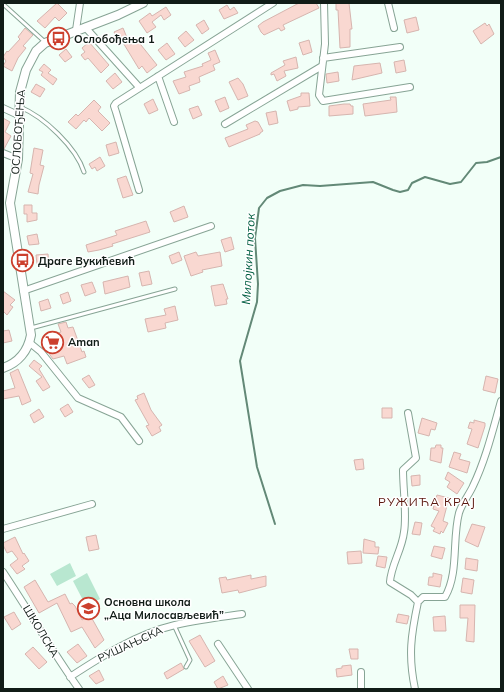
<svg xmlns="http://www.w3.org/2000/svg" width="504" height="692" font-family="Mulish,sans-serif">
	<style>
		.green { fill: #b8e7d0 }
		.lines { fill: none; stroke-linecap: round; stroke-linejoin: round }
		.stream { stroke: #638977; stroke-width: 2 }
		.building { fill: #f9d8d1; stroke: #d6b5af }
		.service-casing { stroke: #87a495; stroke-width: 5 }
		.minor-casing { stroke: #87a495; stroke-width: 8 }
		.tertiary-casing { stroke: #87a495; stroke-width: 10 }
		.service { stroke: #fff; stroke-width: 3 }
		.minor { stroke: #fff; stroke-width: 6 }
		.tertiary { stroke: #fff; stroke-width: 8 }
		.labels { text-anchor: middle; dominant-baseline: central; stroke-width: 3; stroke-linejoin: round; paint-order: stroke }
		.poi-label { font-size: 11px; font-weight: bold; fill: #111c17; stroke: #fff; text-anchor: start }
		.street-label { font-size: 11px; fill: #111c17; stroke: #fff }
		.water-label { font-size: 12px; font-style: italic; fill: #005f41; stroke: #fff }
		.neighbourhood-label { font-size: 12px; letter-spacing: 1px; fill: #59160d; stroke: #fff }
	</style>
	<rect width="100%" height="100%" fill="#f2fff8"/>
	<path class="green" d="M70,563L76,576L57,586L50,574Z
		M87,573L100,599L86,606L73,581Z"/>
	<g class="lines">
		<path class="stream" d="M275,524L257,467L240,361L257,302L258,284L255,238L259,208L267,198L280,191L303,185L320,186L373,182L393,190L400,192L408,190L412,183L425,177L450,184L461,182L476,163L487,162L501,157"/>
	</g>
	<path class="building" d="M57,3L67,13L59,21L55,17L45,28L37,21Z
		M299,3H316L319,8L283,25L285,29L281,31L279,28L264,35L261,32L258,26L263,22Z
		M336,3H349L352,29H350V47L340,48L338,10H336Z
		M227,5L230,10L234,7L238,13L224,19L219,10Z
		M166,7L171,15L164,20L161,15L152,22L156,27L147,33L139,21L150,13L152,16Z
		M416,17L419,30L407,33L404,20Z
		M204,20L209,29L202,34L196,25Z
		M485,23L487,26L489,24L494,34L481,44L473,31Z
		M25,28L33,35L23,46L26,48L18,58L12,71L3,66L6,61L3,57L7,51L8,52L20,39L18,37Z
		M123,28L130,45L137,40L157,65L147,73L142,66L139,69L122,41L119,42L114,32Z
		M186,31L194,40L185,47L178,38Z
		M309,40L312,52L303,55L299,43Z
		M89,42L109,65L101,73L88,58L85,60L81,55L85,52L82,48Z
		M167,43L175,54L166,60L158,50Z
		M66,49L72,57L65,62L59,55Z
		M215,50L220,62L213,65L215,70L199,77L200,82L189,86L190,90L179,94L173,81L186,77L184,72L203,66L202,64L211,60L208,53Z
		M296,57L298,68L284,71L286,76L277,81L274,74L271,75V73L285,65L283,61Z
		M404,60L406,71L396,73L394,62Z
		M380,63L382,73L352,80L354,66Z
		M44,64L51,70L48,73L57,79L53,85L41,75L43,72L39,70Z
		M338,72L339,81L327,83L326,74Z
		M115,73L122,82L113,89L106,81Z
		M238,78L243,84L248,96L238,100L229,82Z
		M36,84L45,89L40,97L31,92Z
		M301,93H309L310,106L298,107V109L290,111L287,101L301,96Z
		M225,97L229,108L220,112L215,101Z
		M390,97H396L397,112L365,116L363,104L391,100Z
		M153,99L158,110L149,114L144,104Z
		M94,100L101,107L98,111L110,123L102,131L89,118L86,122L84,120L76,129L68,122L76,114L78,116Z
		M344,104H350L351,106H353V114L329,116V106Z
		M198,106L202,115L193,119L189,109Z
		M276,111L278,123L269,125L266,113Z
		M3,118L10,122L5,132L11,136L4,149Z
		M255,121L258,122L263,131L260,133V134L229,147L225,138L248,129L246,125Z
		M116,142L119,153L109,156L106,145Z
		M34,148L43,150L40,165L44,166L39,185L38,194L28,192L33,174L30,173Z
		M100,157L105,166L97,171L95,167L92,169L89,164Z
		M126,176L133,195L123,198L117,179Z
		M24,205H32V213H37V220L27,222V214H24Z
		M184,206L188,217L174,222L170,212Z
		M146,221L150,232L112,244L113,246L99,250L88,252L86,245L117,235L115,231Z
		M37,234L39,244L29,245L27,236Z
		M231,237L234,249L225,252L221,240Z
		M179,252L182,260L172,264L169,256Z
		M196,252L198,256L220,252L222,266L202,270L203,272L191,276L184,256Z
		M48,254L49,263L37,264L36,255Z
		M149,271L152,284L142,286L139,273Z
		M128,276L130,287L105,294L103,282Z
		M92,282L96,292L85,296L81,285Z
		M223,284L228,299H226L227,304L215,306L211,286Z
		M3,291L15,300L10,305L13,307L7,315L3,311Z
		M68,292L71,301L63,304L60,295Z
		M48,299L51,308L41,311L39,302Z
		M175,306L178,320L165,323L166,328L148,332L145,319L166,315L164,309Z
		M66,322L68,328L73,327L82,352L84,351L86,357L67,364L64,356L53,359L50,355L46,343L57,339L55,334L61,332L58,324Z
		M9,330L12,341L3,343V331Z
		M34,360L42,366L39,369L50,387L43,391L36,381L42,377L29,366Z
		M18,369L31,401L22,405L19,396L3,399V391L15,388L10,373Z
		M89,375L95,385L89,388L82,379Z
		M486,376L498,379L495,393L483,390Z
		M144,393L151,410L162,425L159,427L161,431L152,436L146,426L149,425L135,400L138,399L137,396Z
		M68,404L73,412L65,417L60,409Z
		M382,408H392V418H382Z
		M39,409L44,417L34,423L30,415Z
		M422,418L437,423L435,430L431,429L429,436L418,433Z
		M474,420L485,423V426L478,448L467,444L472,429L468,428L470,422L474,423Z
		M436,445H441V448H443L441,463L430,460L431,448H435Z
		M454,452L461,454L459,459L470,462L467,473L449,467Z
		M363,459L364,469L356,470L354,460Z
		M448,472L464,483L457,494L447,487L450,482L445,479Z
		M420,475V485L412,486L411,476Z
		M437,495L449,498L443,521L448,523L443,533L441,531L440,534L433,531L435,528L431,526L439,511L433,509Z
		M415,522L422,523L420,535L412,534Z
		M472,524L485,527L478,547L465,541Z
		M96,535L99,549L89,551L86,537Z
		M15,537L23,554L24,553L29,561L22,566L25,569L17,574L10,565L18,559L12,551L7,553L3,545V543Z
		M364,539L375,542V547H379L378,554L363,553Z
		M434,546L445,548L442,559L431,556Z
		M361,551L362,563L348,564L347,552Z
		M378,556L387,557L385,568L376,566Z
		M466,558L478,560L477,571L465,569Z
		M433,573L442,575L440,587L428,585L429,577H433Z
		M251,575V579L266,576V586L239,593L238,590L222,593L219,578L226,577L227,580Z
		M463,578L474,580L472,594L461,592Z
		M35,580L48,602L65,594L70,604L72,603L75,606L82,620L90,615L104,640L95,648L82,627L71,632L57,603L39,613L24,587Z
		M460,605H475L474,642L466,641L468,618H460Z
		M14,612L21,624L12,630L4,617Z
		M398,614L409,616L407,624L396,622Z
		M445,616L446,631H434L433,617Z
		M200,635L215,661L205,667L189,641Z
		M78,644L87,656L77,663L67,652Z
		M33,647L47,662L39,669L25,654Z
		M349,649H358V659H351Z
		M181,663L184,669L167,679L164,673Z
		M351,665L352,675L337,677L336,669L342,668V666Z
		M99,670L104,680L96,684L89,676Z
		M223,676L228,685L218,689L214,682Z"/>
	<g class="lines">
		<defs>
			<path id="service" d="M3,4L45,42
				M20,107C44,117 76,147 84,172
				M31,328L175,289
				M174,625L190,660L186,667"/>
			<path id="minor" d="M324,3L325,44L319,95L323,101L410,87
				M388,3L394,28
				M85,27L139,87
				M76,30L80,3
				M323,58L400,47
				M158,76L174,122
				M3,108L18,115
				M225,124L322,66
				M3,153L18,159
				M139,190L116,112L114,106L116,103L273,3
				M23,291L211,226
				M30,343L41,352L78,398L121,417L139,441
				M408,413L416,458L403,470C403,489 407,515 404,532C402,550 391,565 390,582L411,595L418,602
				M3,529L92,504
				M3,572C29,611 52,651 79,689
				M418,602L423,597H445C459,573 452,539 459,513C462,503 469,495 473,486C486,459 493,429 501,401
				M218,644L248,689
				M361,672V689
				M70,677C102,656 137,634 175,625C197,620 220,617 242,614
				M415,689C408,656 411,635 418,602"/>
			<path id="tertiary" d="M3,368C18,363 28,351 31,335L10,203L18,159L20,92L26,70L36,51L45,43L118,15L143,3"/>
		</defs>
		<use href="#service" class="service-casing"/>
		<use href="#minor" class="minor-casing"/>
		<use href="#tertiary" class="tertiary-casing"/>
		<use href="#service" class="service"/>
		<use href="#minor" class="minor"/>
		<use href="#tertiary" class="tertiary"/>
	</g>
	<defs>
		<symbol id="bus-ring" viewBox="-11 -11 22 22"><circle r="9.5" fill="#fff" stroke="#cc402e" stroke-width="1.5"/><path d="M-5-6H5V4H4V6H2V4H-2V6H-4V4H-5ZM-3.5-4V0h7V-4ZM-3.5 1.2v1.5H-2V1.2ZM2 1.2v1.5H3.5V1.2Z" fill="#cc402e"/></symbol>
		<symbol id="supermarket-ring" viewBox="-11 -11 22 22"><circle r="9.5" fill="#fff" stroke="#cc402e" stroke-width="1.5"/><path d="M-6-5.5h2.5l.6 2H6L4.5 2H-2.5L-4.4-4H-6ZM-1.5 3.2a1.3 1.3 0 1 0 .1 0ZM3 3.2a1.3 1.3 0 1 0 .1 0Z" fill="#cc402e"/></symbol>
		<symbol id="school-ring" viewBox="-11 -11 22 22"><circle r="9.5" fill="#fff" stroke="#cc402e" stroke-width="1.5"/><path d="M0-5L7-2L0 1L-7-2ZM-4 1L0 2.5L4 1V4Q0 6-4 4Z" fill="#cc402e"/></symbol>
	</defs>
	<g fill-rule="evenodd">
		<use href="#bus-ring" x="46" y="26" width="25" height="25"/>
		<use href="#bus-ring" x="10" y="248" width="25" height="25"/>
		<use href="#supermarket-ring" x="40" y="330" width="25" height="25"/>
		<use href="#school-ring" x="76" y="596" width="25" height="25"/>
	</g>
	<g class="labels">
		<g class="poi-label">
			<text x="74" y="39">Ослобођења 1</text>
			<text x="38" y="261">Драге Вукићевић</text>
			<text x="68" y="342">Aman</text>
			<text x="104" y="602">Основна школа<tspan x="104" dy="13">„Аца Милосављевић”</tspan></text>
		</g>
		<g class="street-label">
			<text transform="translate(18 132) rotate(-86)">ОСЛОБОЂЕЊА</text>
			<text transform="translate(41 631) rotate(59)">ШКОЛСКА</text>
			<text transform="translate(130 644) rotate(-25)">РУШАЊСКА</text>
		</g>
		<g class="water-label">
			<text transform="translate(248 259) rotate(-87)">Милојкин поток</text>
		</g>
		<g class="neighbourhood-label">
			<text x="427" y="501">РУЖИЋА КРАЈ</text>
		</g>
	</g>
	<rect width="504" height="692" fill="none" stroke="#111c17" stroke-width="8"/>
</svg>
